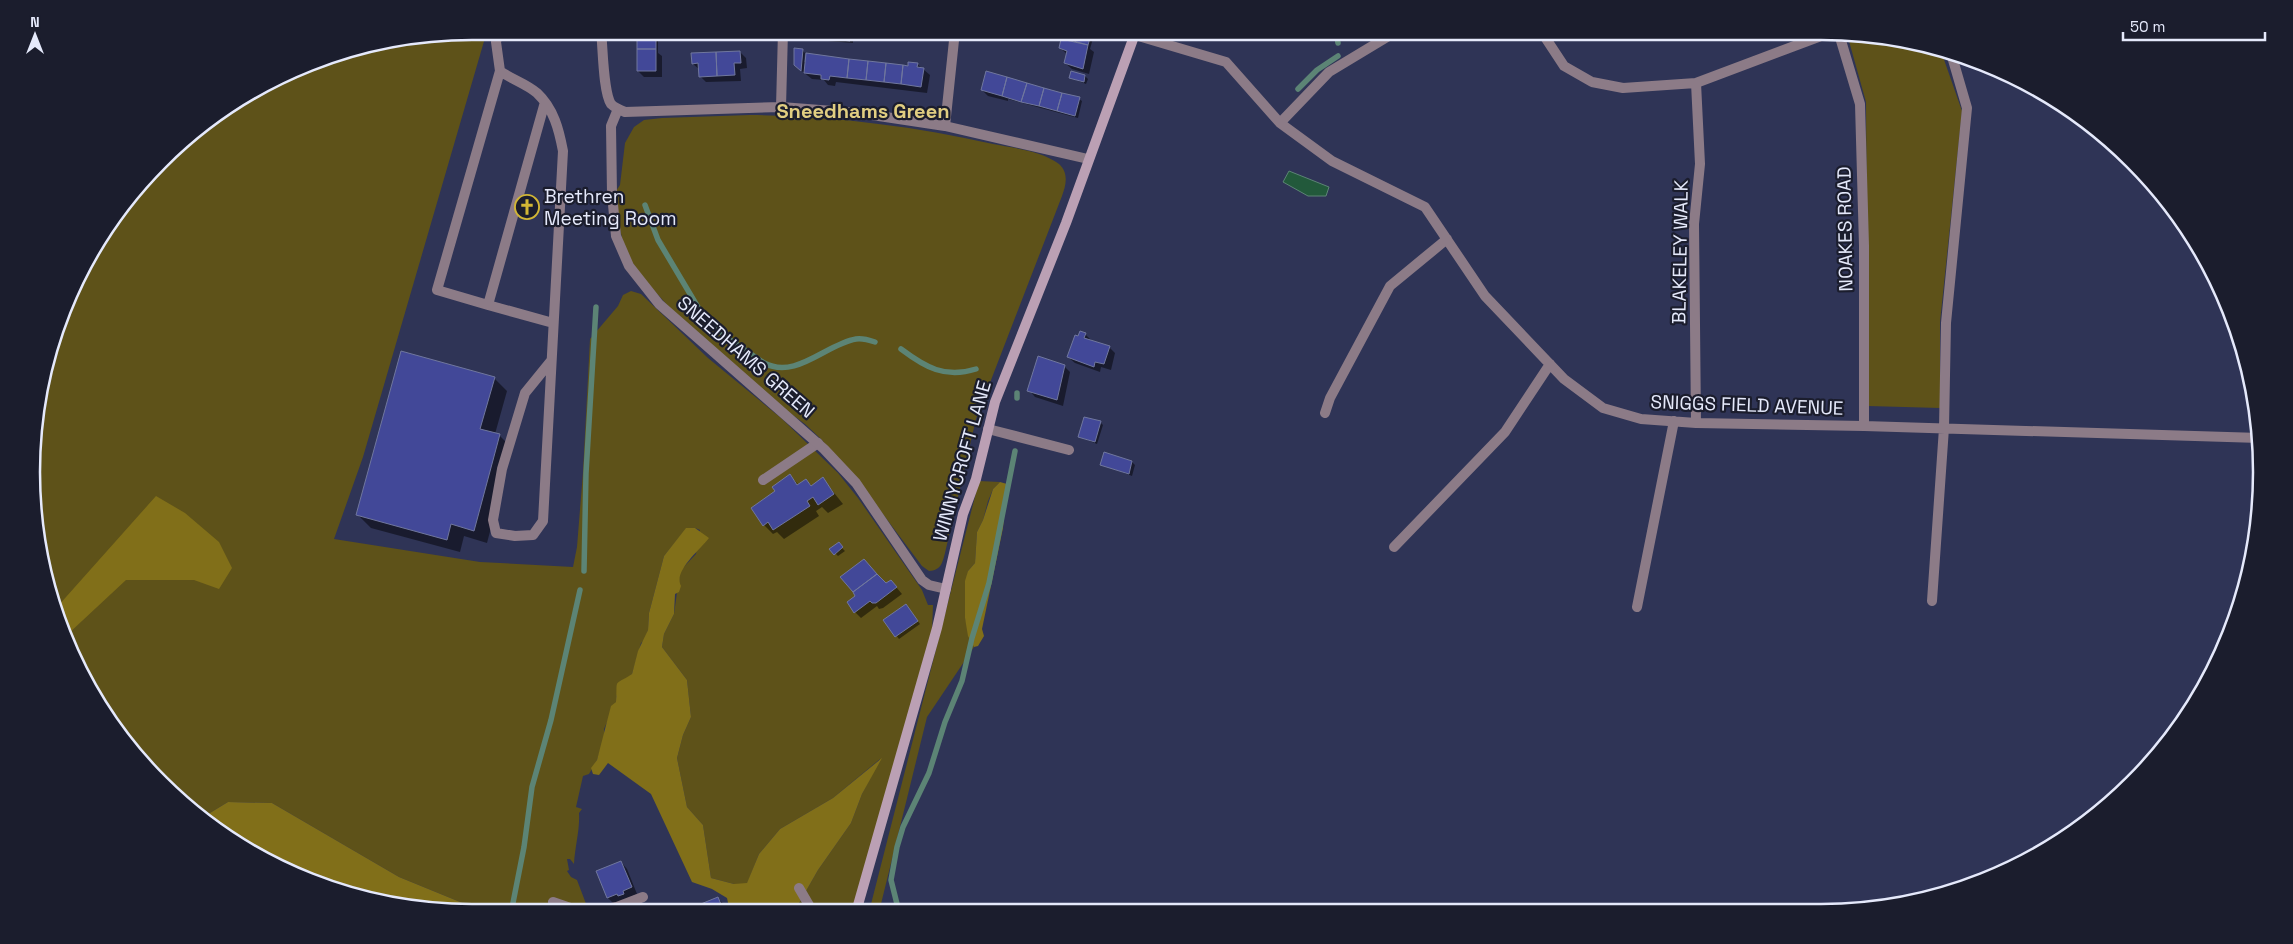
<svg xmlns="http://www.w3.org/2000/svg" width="2293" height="944" font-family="'Space Grotesk',sans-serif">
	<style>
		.green { fill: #5e5219 }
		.forest { fill: #816f19 }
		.water { fill: #22593b; stroke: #5c8475 }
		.shadow { fill: #0007 }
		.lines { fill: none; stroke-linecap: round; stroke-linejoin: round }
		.stream { stroke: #5c8475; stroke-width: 5.5 }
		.building { fill: #424898; stroke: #70779e }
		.lane { stroke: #8c7b87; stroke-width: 10 }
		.street { stroke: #8c7b87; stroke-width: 10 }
		.secondary { stroke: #bba0b4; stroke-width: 10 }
		.labels { text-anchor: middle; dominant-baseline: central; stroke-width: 4.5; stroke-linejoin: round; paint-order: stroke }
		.poi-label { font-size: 19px; fill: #e5e9fb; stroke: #1b1d2d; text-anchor: start }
		.street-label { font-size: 19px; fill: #e5e9fb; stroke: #1b1d2d }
		.neighbourhood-label { font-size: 20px; font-weight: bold; fill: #e1ce81; stroke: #1b1d2d }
		.rim { fill: none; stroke: #e5e9fb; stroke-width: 2.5 }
	</style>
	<rect width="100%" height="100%" fill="#2f3456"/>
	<path class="green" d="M472,31H487L363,457L334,539L480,562L573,567L577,547L583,472L590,339L618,306L623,295L631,291L641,294L708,358L781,418L838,473L858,498L922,590L928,605H933L932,631L852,912H794L818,870L851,823L862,794L880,759L833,798L780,829L759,854L747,884H734L711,878L703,825L687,807L677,758L683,735L691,717L687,680L662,647L664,634L674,614L680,571L696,554L700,530L695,528L686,529L664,556L649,613L648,630L645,640L641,643L632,674L616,696V702L604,729V738L597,760L589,774L583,776L576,807L582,809L579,813C580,830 575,846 574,864L570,859H567L569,870L567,871L571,877L577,880L588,909L587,912L487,913L399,877L272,803L228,802L200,819L141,763L90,693L40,558L35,414L55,331L90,252L182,140L251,90L330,55Z
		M1852,36L1941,51L1962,111L1940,322V408L1868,406L1866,102L1849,41Z
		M750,115C833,116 913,126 993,144C1013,148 1042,151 1059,164C1069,173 1066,185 1062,196L976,419L945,553C942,564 941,570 929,571L922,566L870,497L821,439L805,424L768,397L670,308L640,275L629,257L623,242L618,221L616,191L620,185L625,143L634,127L644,120L662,118Z
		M979,481L1000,482L993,489L988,501L983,520L977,532L975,563L968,571L965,618L974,647L927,717L879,912H869Z"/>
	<path class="forest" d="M1000,482L1007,484L1003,528L982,629L984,636L978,646L974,647L968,636L965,618V581L968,571L975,563L977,532L983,520L993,489Z
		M156,496L185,513L219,542L232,568L219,589L194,580H126L68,634L58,606Z
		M686,528H695L709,538C700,550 673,571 681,586L679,592L675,594L674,614L664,634L662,647L687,680L691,717L683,735L677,758L687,807L703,825L711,878L734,884L747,883L759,854L780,829L833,798L882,758L862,794L851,823L818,870L794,912H730L727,898L712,889L692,882L651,794L608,763L599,775L593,774L591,768L597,760L611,706L616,702C618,677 612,687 632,674L638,651L648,630L649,613L664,556Z
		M228,802L272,803L399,877L487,913H472L331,889L200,819Z"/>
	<path class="water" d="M1289,171L1329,187L1326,196H1308L1283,182Z"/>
	<path class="shadow" d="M638,31H658V53L662,56V77H644L638,71Z
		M879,31H897L896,36L882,34Z
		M909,31H921V35L912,34Z
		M1005,31H1017L1016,36H1009Z
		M1073,31H1095L1090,49L1094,52L1089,74L1072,69L1065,63L1067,54L1060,48L1074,43L1071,40Z
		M850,32L853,35V43L828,41L826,38Z
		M802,50L805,53L804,62L909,67L917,64L930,75L927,93L836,82L835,86L828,85L824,80L812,79L798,68Z
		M740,52L746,58L747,68L740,69L741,81L706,82L700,76V70L693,64Z
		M1085,76L1088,79L1086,84L1071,78Z
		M982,90L1079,99L1082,101L1078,118L1008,99V101L988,96Z
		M1085,334L1092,341L1109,347L1115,353L1111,370L1101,367L1100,372L1075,363L1068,357L1079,337Z
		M1064,366L1070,372L1063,406L1035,397L1029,390Z
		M494,378L507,391L495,434L499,435L512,448L487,543L464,536L460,552L371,528L358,515Z
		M1100,422L1103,425L1097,444L1080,437Z
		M1132,462L1135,465L1132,476L1102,464Z
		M790,476L799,485L806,480L812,486L823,479L843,504L828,513L822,507L816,511L819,516L784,539L777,532L773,534L764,525L777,492Z
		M838,544L845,551L838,556L831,549Z
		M891,581L902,594L883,608L879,609L877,606L861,618L855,612Z
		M908,609L920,624L899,639L885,621Z
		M621,862L627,869L637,894L614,904L608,898Z
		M717,898L724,904L727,912H694L692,908Z"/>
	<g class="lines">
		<path class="stream" d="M1336,31L1338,43
			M1298,89L1317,70L1338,56
			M645,205L658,240L702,314L726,337L764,363C796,380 826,344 856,339C862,338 869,340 875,342
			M901,349C925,367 945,379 976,369
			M1017,398V393
			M584,571L586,473L596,307
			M899,912L891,880L897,847L903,827L929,773L945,722L962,681L972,638L989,583L1015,451
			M511,913L524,847L532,787L551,720L580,590"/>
	</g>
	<path class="building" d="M637,31H656V49H637Z
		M825,31H851L850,41L824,38Z
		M1072,31H1092L1088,45L1070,40Z
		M1061,39L1088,45L1083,69L1064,63L1067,51L1059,48Z
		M794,48L803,49L801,71L794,65Z
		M637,49H656V71H637Z
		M740,51L741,63H734L735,75L717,76L716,52Z
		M716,52L717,76L699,77L698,63L692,64L691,53Z
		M806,53L849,59L847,78L830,76L829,80L821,79V75L804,73Z
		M849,59L868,61L866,80L847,78Z
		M868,61L886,63L884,82L866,80Z
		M908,62L918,63L917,67L924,68L921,87L901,84L903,65L908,66Z
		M886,63L903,65L901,84L884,82Z
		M986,71L1007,77L1002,96L981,90Z
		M1071,71L1085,75L1084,82L1069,78Z
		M1007,77L1027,83L1021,102L1002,96Z
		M1027,83L1044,88L1039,106L1021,102Z
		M1044,88L1062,93L1057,111L1039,106Z
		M1062,93L1080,97L1075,116L1057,111Z
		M1080,331L1086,333L1084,338L1110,346L1104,364L1095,362L1094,367L1067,357L1075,335L1078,336Z
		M401,351L495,377L480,429L500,434L474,531L451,524L447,540L356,515Z
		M1038,356L1065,365L1057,400L1027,391Z
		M1084,417L1101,421L1095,442L1078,437Z
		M1104,452L1132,461L1129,474L1100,465Z
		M790,474L797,485L806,479L811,486L823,477L834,494L818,505L813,497L807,501L810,506L773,530L768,522L763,526L751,508L775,491L772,487Z
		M839,542L843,547L834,555L829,549Z
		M864,559L877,574L853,592L840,577Z
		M877,574L886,583L891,580L897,587L876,603H872L870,601L854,613L847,602L855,596L853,592Z
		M906,604L918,621L895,637L883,620Z
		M621,861L632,887L623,891L624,894L618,896L617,894L607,898L596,871Z
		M718,897L724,912H693L691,908Z"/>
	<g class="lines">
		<path class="lane" d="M499,31L496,42L500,71C511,79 527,84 537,93C554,109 559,130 563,151L543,521L533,535L515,536L496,533L493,520L502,469L525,393L551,361
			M545,102L488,305L553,323
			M488,305L437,290L500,71
			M988,429L1069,450
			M763,480L818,443
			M799,888L813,912
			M553,902L582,912
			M592,912L617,907L643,897"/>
		<path class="street" d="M601,31C603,47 603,92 611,104C615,108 620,110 625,112L781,107L859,113L945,126L1088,159
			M1541,31L1564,66L1592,82L1623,88L1696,83L1829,33
			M1839,34L1860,104L1864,246V426
			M1135,35L1226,62L1280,123L1332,161L1425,207L1485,296L1564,379L1603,408L1641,419L1696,423L1864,426L2260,438
			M781,107L783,31
			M618,109L611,126L612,194L616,236L629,266L659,304L824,449L856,483L922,580L929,585L946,589
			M1280,123L1329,72L1397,31
			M945,126L955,31
			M1325,413L1330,398L1390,286L1447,239
			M1696,423L1694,224L1700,164L1696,83
			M1394,547L1505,432L1550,364
			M1932,601L1944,428L1946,323L1967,108L1951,53
			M1637,607L1674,421"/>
		<path class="secondary" d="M856,912L937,628L963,514L976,479L995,402L1066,223L1136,31"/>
	</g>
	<defs>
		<symbol id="church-ring" viewBox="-11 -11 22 22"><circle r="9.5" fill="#1b1d2d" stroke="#d2b635" stroke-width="1.5"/><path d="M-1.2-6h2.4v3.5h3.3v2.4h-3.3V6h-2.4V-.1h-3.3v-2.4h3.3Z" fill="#d2b635"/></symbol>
	</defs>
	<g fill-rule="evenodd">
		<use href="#church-ring" x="513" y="193" width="28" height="28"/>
	</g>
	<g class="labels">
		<g class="poi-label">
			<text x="544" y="196">Brethren<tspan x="544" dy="22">Meeting Room</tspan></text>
		</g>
		<g class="street-label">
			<text transform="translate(1845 229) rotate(-91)">NOAKES ROAD</text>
			<text transform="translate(1680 252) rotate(-89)">BLAKELEY WALK</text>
			<text transform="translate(746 357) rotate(41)">SNEEDHAMS GREEN</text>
			<text transform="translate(1747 405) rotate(2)">SNIGGS FIELD AVENUE</text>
			<text transform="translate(962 461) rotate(-74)">WINNYCROFT LANE</text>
		</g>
		<g class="neighbourhood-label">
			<text x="863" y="111">Sneedhams Green</text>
		</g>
	</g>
	<path d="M0 0H2293V944H0ZM472 40H1821A432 432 0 0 1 2253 472V472A432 432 0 0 1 1821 904H472A432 432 0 0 1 40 472V472A432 432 0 0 1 472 40Z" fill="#1b1d2d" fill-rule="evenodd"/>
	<path class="rim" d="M472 40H1821A432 432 0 0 1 2253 472V472A432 432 0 0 1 1821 904H472A432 432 0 0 1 40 472V472A432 432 0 0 1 472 40Z"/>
	<g transform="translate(35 35)" stroke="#1b1d2d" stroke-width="4" paint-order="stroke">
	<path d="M0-4L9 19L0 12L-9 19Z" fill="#e5e9fb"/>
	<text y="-8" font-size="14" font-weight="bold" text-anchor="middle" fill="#e5e9fb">N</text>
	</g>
	<path d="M2123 32v8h142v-8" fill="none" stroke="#e5e9fb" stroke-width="2.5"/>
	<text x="2130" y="32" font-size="15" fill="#e5e9fb" stroke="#1b1d2d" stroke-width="4" paint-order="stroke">50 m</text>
</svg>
